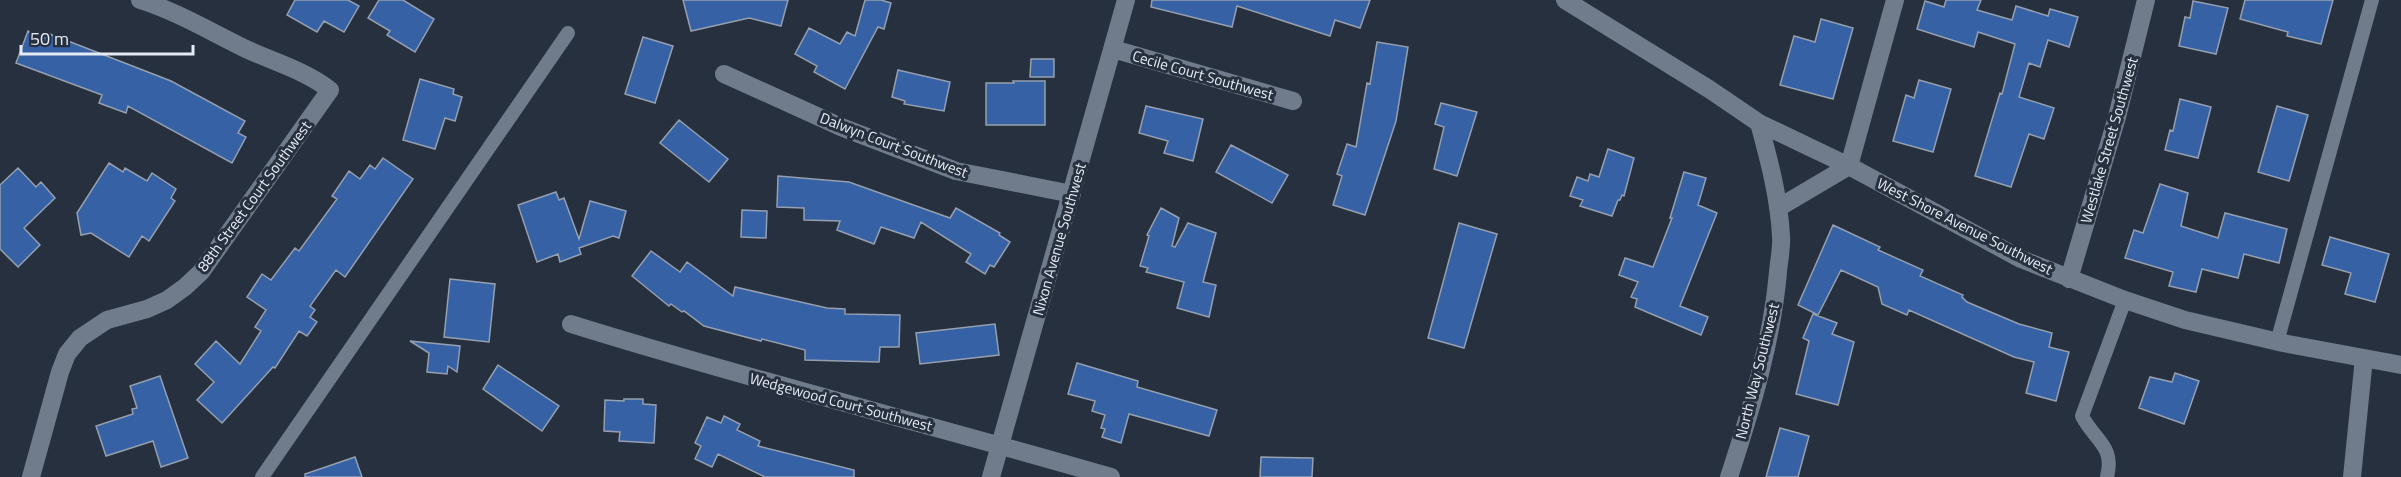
<svg xmlns="http://www.w3.org/2000/svg" width="2401" height="477" font-family="'Titillium Web',sans-serif">
	<style>
		.building { fill: #3761a5; stroke: #949fb0; stroke-width: 1.5 }
		.lines { fill: none; stroke-linecap: round; stroke-linejoin: round }
		.lane { stroke: #707b8b; stroke-width: 14 }
		.street { stroke: #707b8b; stroke-width: 18 }
		.labels { text-anchor: middle; dominant-baseline: central; stroke-width: 6; stroke-linejoin: round; paint-order: stroke }
		.street-label { font-size: 15px; fill: #e5ebf4; stroke: #27303e }
	</style>
	<rect width="100%" height="100%" fill="#27303e"/>
	<path class="building" d="M295,0H348L359,6L344,32L324,21L317,32L287,15Z
		M379,0H403L434,19L415,52L387,35L390,31L368,18Z
		M683,0H788L781,26L749,18L691,31Z
		M865,0H881L891,3L884,29L878,27L845,89L814,72L817,66L795,54L809,28L840,44L847,32L855,36Z
		M1152,0H1370L1360,28L1335,20L1330,36L1237,6L1232,27L1151,7Z
		M1946,0H1981L1977,10L2012,20L2016,6L2048,16L2050,9L2078,17L2069,47L2048,40L2040,67L2029,63L2019,97L2054,108L2044,139L2029,134L2011,187L1975,176L2000,93L2002,94L2015,44L1978,32L1974,47L1917,29L1925,1L1944,7Z
		M2245,0H2333L2321,44L2287,36L2288,32L2240,19Z
		M2193,1L2228,8L2216,54L2179,46L2185,17L2190,18Z
		M1821,19L1853,28L1833,99L1780,85L1794,36L1815,42Z
		M28,31L48,39L50,34L171,81L245,121L238,133L246,137L232,163L128,106L126,113L99,103L102,95L16,63Z
		M643,37L673,46L655,103L625,94Z
		M1377,42L1408,47L1396,121L1365,215L1333,205L1342,176L1337,174L1347,144L1356,147L1367,83L1370,84Z
		M1031,59H1054V77H1030Z
		M898,70L950,82L944,111L904,104L905,101L892,97Z
		M420,79L454,89L453,94L462,97L455,121L445,118L435,149L403,140Z
		M1919,80L1951,89L1933,152L1893,141L1906,95L1914,98Z
		M1013,81H1045V125H986V83H1014Z
		M2180,99L2211,107L2198,158L2165,150L2170,130L2173,131Z
		M1441,103L1477,112L1457,176L1434,169L1444,127L1435,124Z
		M1146,106L1203,119L1193,161L1164,153L1168,141L1139,133Z
		M2277,106L2308,115L2289,181L2258,172Z
		M679,120L728,159L709,182L660,143Z
		M1231,145L1288,175L1272,203L1216,172Z
		M1608,149L1634,158L1624,196L1622,195L1620,200H1618L1612,216L1580,206L1583,200L1570,196L1577,177L1588,181L1590,174L1599,177Z
		M383,158L413,179L345,277L336,270L310,306L315,310L310,317L317,322L307,336L299,331L275,368L273,367L222,423L197,400L214,382L195,364L216,341L240,364L261,331L255,327L266,310L247,297L262,274L271,280L295,248L299,251L337,199L332,196L349,171L360,179L370,165L375,169Z
		M109,163L123,172L125,168L147,181L152,173L176,189L171,198L175,201L149,241L142,236L129,257L91,233L81,235L77,213Z
		M18,168L36,187L41,182L55,198L24,228L40,245L18,267L0,249V185Z
		M1684,172L1706,178L1698,205L1717,213L1680,306L1708,317L1701,335L1635,307L1637,299L1631,297L1638,282L1619,275L1625,258L1653,267L1672,218H1670Z
		M778,176L849,182L950,218L956,208L1000,233L999,235L1010,242L994,267L990,265L985,274L966,262L971,254L921,222L914,238L881,227L874,244L837,230L840,221L804,220V208L777,207Z
		M2160,184L2188,193L2181,226L2218,238L2225,213L2287,229L2279,263L2244,254L2238,278L2202,269L2196,292L2169,286L2173,272L2125,258L2134,230L2143,233Z
		M556,192L559,200L564,198L579,239L590,201L626,211L619,238L613,236L579,248L581,254L560,262L558,254L537,262L518,205Z
		M1161,208L1179,218L1172,246L1175,247L1188,223L1216,233L1203,282L1216,285L1209,317L1177,308L1184,282L1146,272L1148,268L1140,266L1149,236L1147,235Z
		M742,210L767,211L766,238L741,237Z
		M1459,223L1497,234L1464,348L1428,338Z
		M1833,225L1880,247L1878,250L1923,270L1920,276L1963,295L1962,297L1967,302L2019,324L2052,333L2049,347L2069,352L2056,401L2026,393L2034,362L2014,357L1909,310L1907,315L1882,304L1878,287L1841,270L1818,315L1798,305Z
		M2330,237L2389,254L2375,302L2345,294L2351,273L2322,265Z
		M651,251L680,272L687,262L733,296L735,287L827,308L845,309V314L900,315L899,347H880L879,362L805,360V350L762,339L761,341L704,326L684,311L682,312L671,304L669,306L632,276Z
		M450,279L495,284L489,342L444,337Z
		M1813,314L1837,323L1832,334L1854,342L1838,405L1796,394L1809,341L1803,338Z
		M995,324L999,355L920,364L916,333Z
		M410,341L460,346L457,372L448,366L447,374L427,372L429,353Z
		M1077,363L1138,381L1137,387L1217,410L1209,436L1129,414L1121,443L1102,437L1105,429L1101,428L1105,415L1092,411L1095,401L1068,394Z
		M498,365L559,406L542,431L483,389Z
		M2175,373L2199,381L2184,424L2139,408L2150,377L2172,382Z
		M160,376L188,458L161,467L153,441L106,456L96,426L133,414L132,409L137,408L130,386Z
		M624,399H643V404L656,405L654,443L619,441L620,432L604,431L605,400L624,401Z
		M724,416L740,424L737,430L760,441L758,446L854,470V477H765L718,454L712,467L695,459L701,446L695,443L707,417L721,423Z
		M1780,428L1809,436L1798,477H1766Z
		M355,457L362,477H305V474Z
		M1261,457L1313,458L1312,477H1260Z"/>
	<g class="lines">
		<path class="lane" d="M2277,342L2372,0
			M262,477L568,33
			M2107,477C2115,446 2095,441 2082,416L2125,300"/>
		<path class="street" d="M1565,0L1709,89L1759,123L1849,166L2021,259L2125,300L2185,320L2283,343L2401,365
			M1113,49L1293,101
			M724,74L841,127L956,171L1072,194
			M1778,208L1849,166L1895,0
			M2069,279L2117,117L2146,0
			M571,324C750,380 932,425 1111,477
			M31,477L60,372L67,354L80,338L107,320L147,309L167,300L185,287L201,272L330,90C306,71 274,62 246,49C211,32 178,12 140,0
			M991,477L1126,0
			M1729,477C1751,410 1772,342 1778,272C1779,260 1782,247 1781,236C1779,197 1769,160 1759,123
			M2352,477L2364,358"/>
	</g>
	<g class="labels">
		<g class="street-label">
			<text transform="translate(1203 75) rotate(16)">Cecile Court Southwest</text>
			<text transform="translate(2109 140) rotate(-74)">Westlake Street Southwest</text>
			<text transform="translate(894 145) rotate(21)">Dalwyn Court Southwest</text>
			<text transform="translate(254 196) rotate(-54)">88th Street Court Southwest</text>
			<text transform="translate(1965 226) rotate(27)">West Shore Avenue Southwest</text>
			<text transform="translate(1059 239) rotate(-74)">Nixon Avenue Southwest</text>
			<text transform="translate(1757 371) rotate(-76)">North Way Southwest</text>
			<text transform="translate(841 402) rotate(15)">Wedgewood Court Southwest</text>
		</g>
	</g>
	<path d="M21 45v9h172v-9" fill="none" stroke="#e5ebf4" stroke-width="3"/>
	<text x="30" y="45" font-size="18" fill="#e5ebf4" stroke="#27303e" stroke-width="4.5" paint-order="stroke">50 m</text>
</svg>
